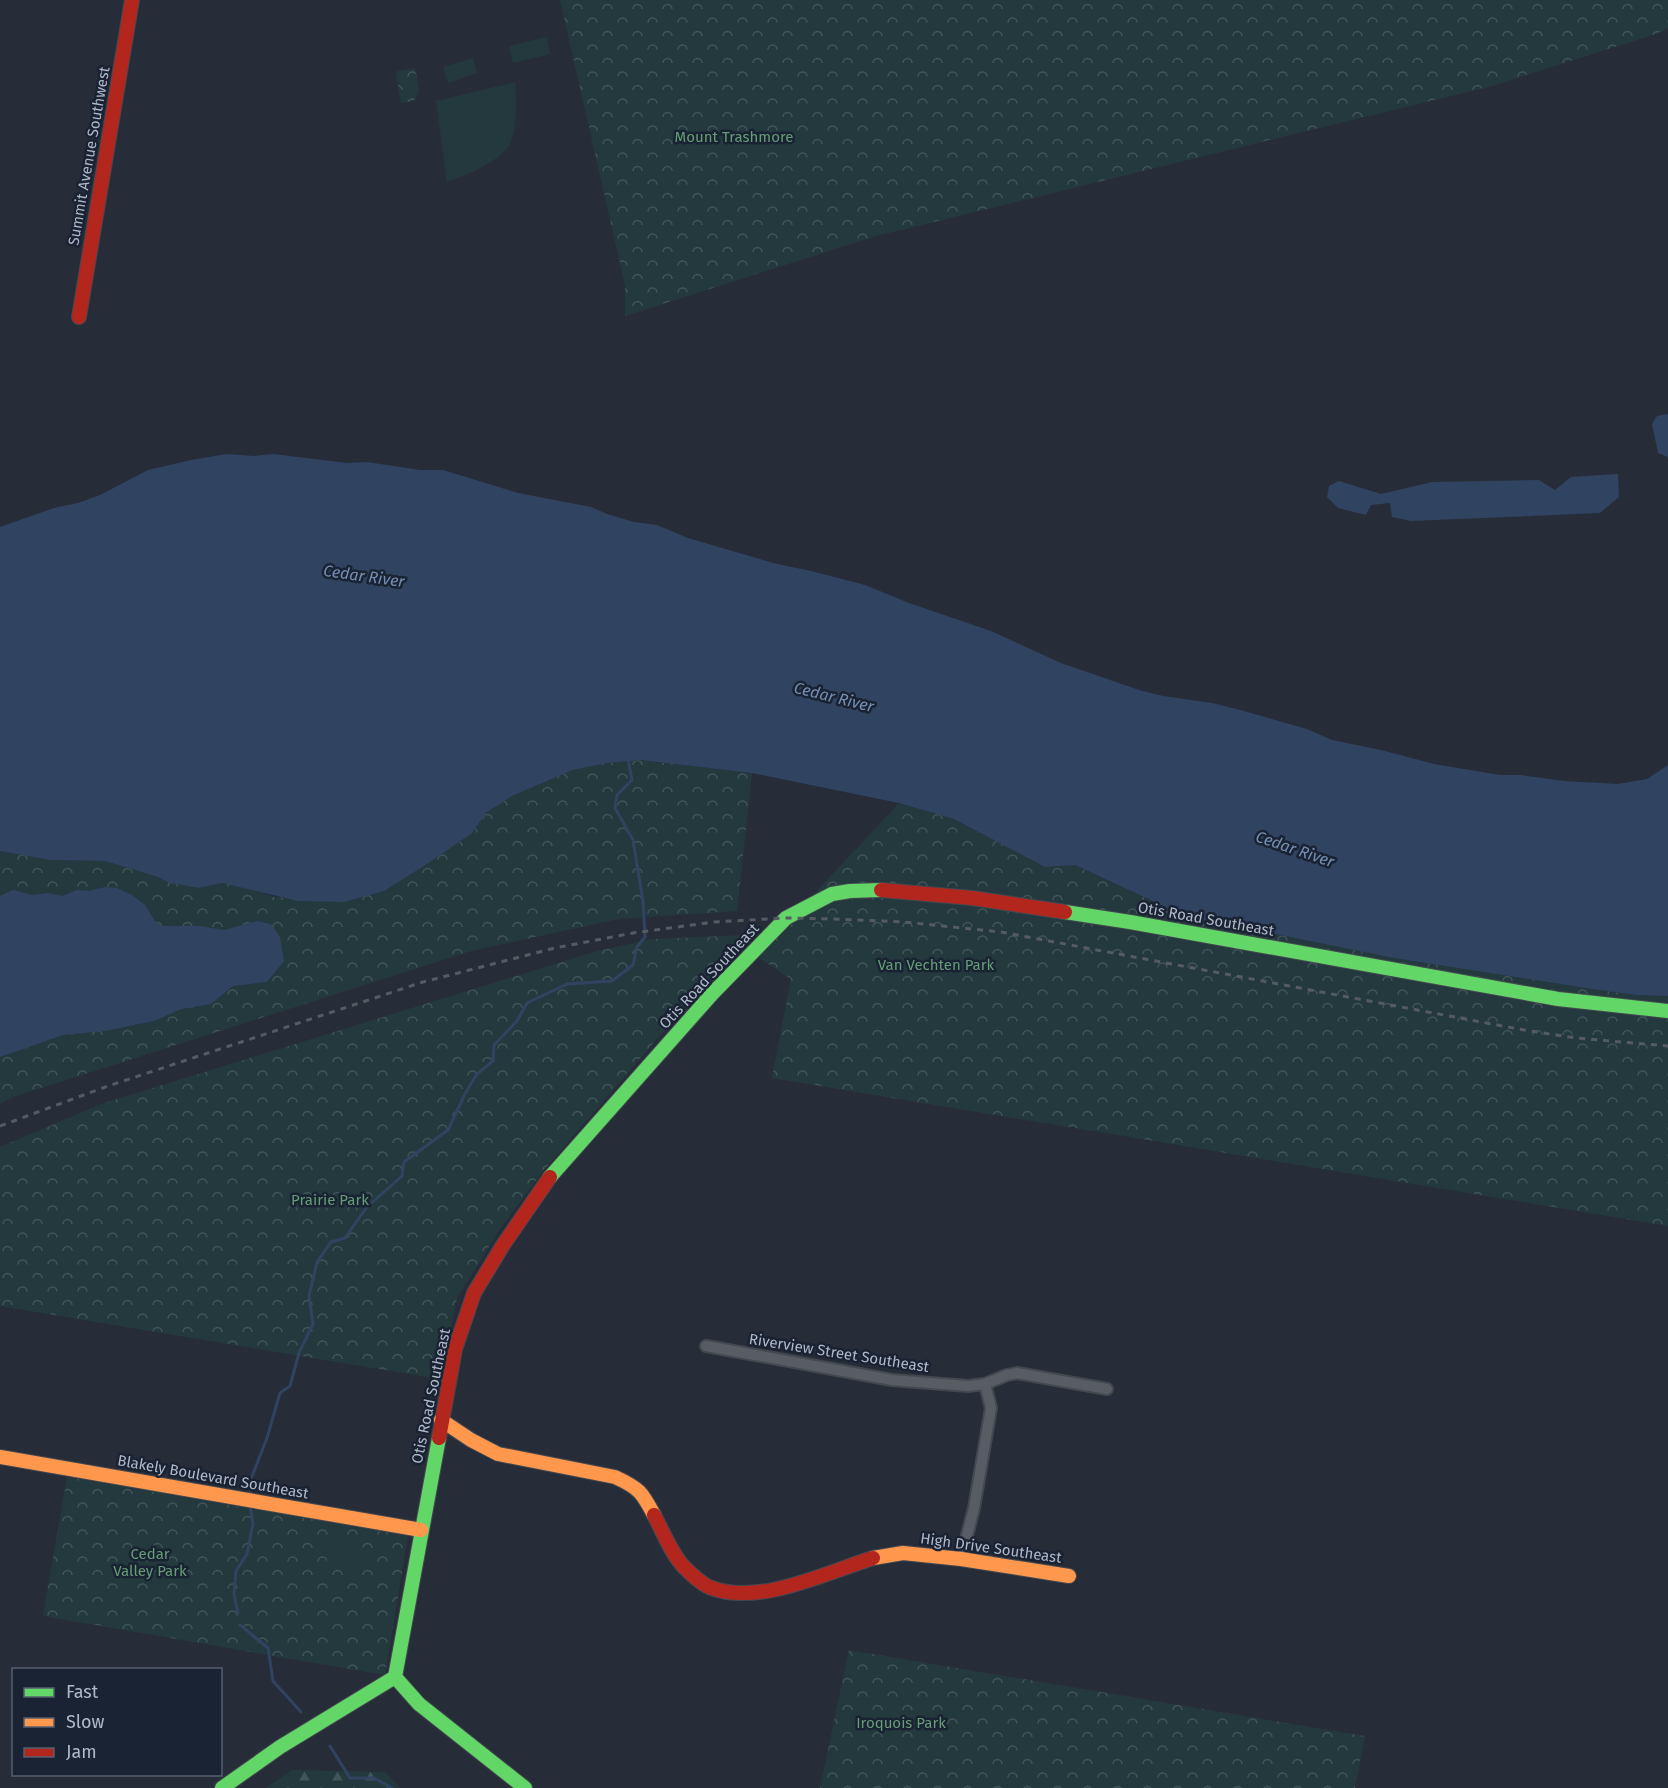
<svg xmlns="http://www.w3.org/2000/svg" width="1668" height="1788" font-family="'Fira Sans',sans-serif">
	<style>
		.forest { fill: url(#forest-firs) }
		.park { fill: url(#park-crowns) }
		.pitch { fill: #24393e }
		.water { fill: #304361 }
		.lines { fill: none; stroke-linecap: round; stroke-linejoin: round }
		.stream { stroke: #304361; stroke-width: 3 }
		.street-casing { stroke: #444850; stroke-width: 14 }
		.fast-casing { stroke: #444850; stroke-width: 16 }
		.slow-casing { stroke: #444850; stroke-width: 16 }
		.jam-casing { stroke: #444850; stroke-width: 16 }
		.street { stroke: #585c65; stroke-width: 10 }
		.fast { stroke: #63d668; stroke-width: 14 }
		.slow { stroke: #ff974d; stroke-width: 14 }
		.jam { stroke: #b3261e; stroke-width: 14 }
		.rail { stroke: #565b63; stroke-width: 3; stroke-dasharray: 6 6; stroke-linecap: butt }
		.labels { text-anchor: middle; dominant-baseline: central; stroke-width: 5; stroke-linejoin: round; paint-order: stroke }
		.park-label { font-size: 15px; fill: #659d74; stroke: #1a2333 }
		.street-label { font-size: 15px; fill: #b0b9c9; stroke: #1a2333 }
		.water-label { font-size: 16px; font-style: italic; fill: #758eb4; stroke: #1a2333 }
	</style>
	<defs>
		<pattern id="forest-firs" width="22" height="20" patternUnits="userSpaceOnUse" patternTransform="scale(1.5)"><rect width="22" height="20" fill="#24393e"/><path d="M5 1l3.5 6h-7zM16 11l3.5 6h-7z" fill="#415459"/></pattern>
		<pattern id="park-crowns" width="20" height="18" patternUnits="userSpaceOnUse" patternTransform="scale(1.5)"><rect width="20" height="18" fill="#24393e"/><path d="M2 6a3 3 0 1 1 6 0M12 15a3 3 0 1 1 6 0" fill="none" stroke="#415459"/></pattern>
	</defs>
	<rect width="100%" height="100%" fill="#272d38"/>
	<path class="forest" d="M292,1770L385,1772L400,1788H266Z"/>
	<path class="park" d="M560,0H1668V28L1656,34L1492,86L876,236L625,316V285Z
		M415,68L419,90L414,101L401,103L396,74L398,71Z
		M641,760L752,773L737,911L618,919L471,951L13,1097L0,1104V851L50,860L105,861L158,877L169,883L199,888L222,883L247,888L274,897L344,902L384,890L427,864L471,834L487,812L512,796L573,770L607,763Z
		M899,803L954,819L1045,867L1074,865L1185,916L1394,958L1592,989L1636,995L1668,996V1226L772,1078L791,979L752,953L817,891Z
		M747,935L543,1171L500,1229L457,1298L440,1379L0,1306V1147L104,1103L597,951L654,939Z
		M67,1477L408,1536L385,1675L43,1616Z
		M849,1650L1365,1736L1355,1788H820Z"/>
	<path class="pitch" d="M547,37L550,54L513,63L509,46Z
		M473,58L477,73L448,83L443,67Z
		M515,82C517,98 517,134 508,147C499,161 463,177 447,182L436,101Z
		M331,1541L365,1548L360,1571L326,1565Z"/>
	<path class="water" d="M1668,414V457L1658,453L1652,424L1657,416Z
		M227,454L254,456L273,454L347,463L367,462L420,470H443L518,493L591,507L607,514L634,522L657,525L688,538L773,563L811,571L865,585L909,603L991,631L1061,663L1139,690L1163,696L1212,703L1244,711L1307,729L1332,740L1381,750L1434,764L1500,775H1521L1564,781L1618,784L1647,779L1668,765V996L1636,995L1592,989L1394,958L1185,916L1075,865L1045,867L954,819L899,803L752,773L641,760L607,763L573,770L512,796L487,812L471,834L427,864L384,891L344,902L298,901L222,883L199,888L169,883L158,877L105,861L50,860L0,851V527L54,508L78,503L100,495L148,470L191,460Z
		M1618,474L1619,497L1600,513L1411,521L1392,517L1390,503L1371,505L1366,515L1338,508L1327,497L1329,486L1339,481L1381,494L1432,482L1539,480L1555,490L1571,477Z
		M105,887L117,888L132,895L145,905L155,921L162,926H200L224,930L257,921L271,924L280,937L284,961L267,982L233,986L211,1004L181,1009L154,1021L105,1031L63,1035L0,1057V896L13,890L33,895L48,893L62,896L77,890L89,891Z"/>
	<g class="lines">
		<path class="stream" d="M250,1496L251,1479L267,1438L280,1393L290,1386L299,1353L313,1324L309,1296L317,1262L331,1242L345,1238L367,1207L402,1176L404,1162L448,1130L465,1094L477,1074L493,1061L494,1045L517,1021L527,1003L567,984L612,981L633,965L637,947L645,937L643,901L633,840L615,808L617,795L632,780L628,759
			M238,1613L234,1594L236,1571L247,1554L253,1524L250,1505
			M240,1625L268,1648L273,1681L301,1712
			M330,1746L350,1778H374L392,1788"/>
		<defs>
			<path id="street" d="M706,1346L892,1380L968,1386L985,1384L1007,1375L1017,1373L1107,1389
				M961,1559L974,1508L991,1408L985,1384"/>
			<path id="fast" d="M1065,912L1130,922L1558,999L1668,1011
				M550,1177L712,994L786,918L832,894L850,891L881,890
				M395,1677L419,1704L525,1788
				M222,1788L280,1747L395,1677L439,1438"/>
			<path id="slow" d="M441,1420L471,1440L498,1454L615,1477C639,1488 642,1492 654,1515
				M0,1457L421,1530
				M873,1558L903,1553L961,1559L1069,1576"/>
			<path id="jam" d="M79,317L132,0
				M881,890L972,898L1065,912
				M439,1438L455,1349L474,1293L503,1245L550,1177
				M654,1515C662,1530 672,1555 684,1567C690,1573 700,1583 709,1587C757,1607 825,1573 873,1558"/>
		</defs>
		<use href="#street" class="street-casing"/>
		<use href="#fast" class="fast-casing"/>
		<use href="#slow" class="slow-casing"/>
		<use href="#jam" class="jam-casing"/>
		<use href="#street" class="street"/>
		<use href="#fast" class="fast"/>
		<use href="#slow" class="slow"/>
		<use href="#jam" class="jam"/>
		<path class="rail" d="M0,1126L108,1086L423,982L555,948L633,933L714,922L786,918L834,919L904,922L1001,932L1524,1030L1576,1038L1668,1046"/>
	</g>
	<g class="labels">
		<g class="park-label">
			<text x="734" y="137">Mount Trashmore</text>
			<text x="936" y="965">Van Vechten Park</text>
			<text x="330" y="1200">Prairie Park</text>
			<text x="150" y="1554">Cedar<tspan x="150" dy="17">Valley Park</tspan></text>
			<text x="901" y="1723">Iroquois Park</text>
		</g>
		<g class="street-label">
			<text transform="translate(89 156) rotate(-80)">Summit Avenue Southwest</text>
			<text transform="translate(1206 919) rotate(10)">Otis Road Southeast</text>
			<text transform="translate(709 976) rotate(-47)">Otis Road Southeast</text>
			<text transform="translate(839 1353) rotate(9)">Riverview Street Southeast</text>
			<text transform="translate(431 1396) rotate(-78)">Otis Road Southeast</text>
			<text transform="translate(213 1477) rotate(10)">Blakely Boulevard Southeast</text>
			<text transform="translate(991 1548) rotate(8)">High Drive Southeast</text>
		</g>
		<g class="water-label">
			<text transform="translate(364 576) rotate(8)">Cedar River</text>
			<text transform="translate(834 697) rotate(14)">Cedar River</text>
			<text transform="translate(1295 849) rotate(19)">Cedar River</text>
		</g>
	</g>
	<rect x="12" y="1668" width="210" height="108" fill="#1a2333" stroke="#565f6f" stroke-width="1.5"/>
	<rect x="24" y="1688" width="30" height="9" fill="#63d668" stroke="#565f6f" stroke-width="1.5"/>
	<text x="66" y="1698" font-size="18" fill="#b0b9c9">Fast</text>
	<rect x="24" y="1718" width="30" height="9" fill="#ff974d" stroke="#565f6f" stroke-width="1.5"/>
	<text x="66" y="1728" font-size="18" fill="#b0b9c9">Slow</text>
	<rect x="24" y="1748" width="30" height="9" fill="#b3261e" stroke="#565f6f" stroke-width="1.5"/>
	<text x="66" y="1758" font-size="18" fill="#b0b9c9">Jam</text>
</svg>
